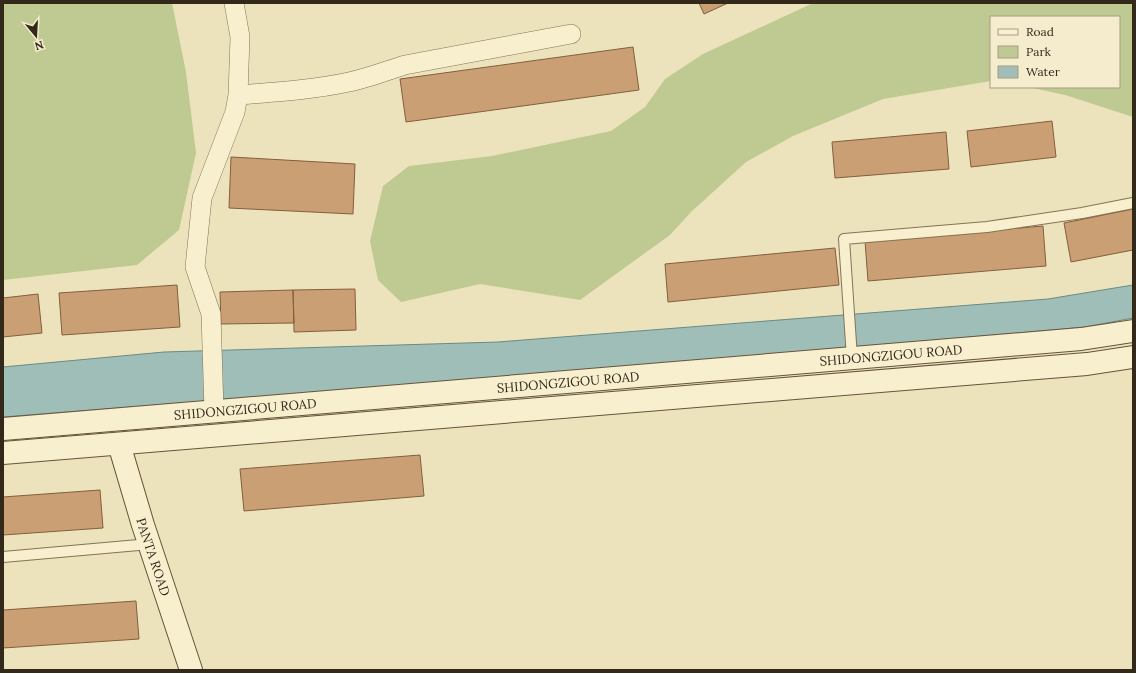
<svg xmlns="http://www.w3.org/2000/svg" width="1136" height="673" font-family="Lora,serif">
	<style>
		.green { fill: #beca91 }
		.water { fill: #a0beb8; stroke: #688b85 }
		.building { fill: #ca9f73; stroke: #825f3d }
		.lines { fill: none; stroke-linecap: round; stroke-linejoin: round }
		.lane-casing { stroke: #847356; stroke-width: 12 }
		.street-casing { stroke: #847356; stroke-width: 20 }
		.secondary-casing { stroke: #65543a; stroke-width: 24 }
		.lane { stroke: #f8efcf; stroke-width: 10 }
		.street { stroke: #f8efcf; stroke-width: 19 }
		.secondary { stroke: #f8efcf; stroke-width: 22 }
		.labels { text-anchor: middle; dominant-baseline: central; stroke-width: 4; stroke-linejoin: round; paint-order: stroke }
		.street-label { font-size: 13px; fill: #33291b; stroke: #f4eccc }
	</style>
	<rect width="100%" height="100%" fill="#ece3bc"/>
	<path class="green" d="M3,3H172L186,72L196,153L179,230L137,265L3,280Z
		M813,3H1133V117L1065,95L1028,87H1119V17H991V81L883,99L793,136L746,162L691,212L670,235L580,300L480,284L401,302L378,280L370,241L383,186L409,166L492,156L611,131L645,107L665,79L703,54Z"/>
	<path class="water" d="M1133,285V318L1085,327L550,374L3,417V367L164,352L498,342L1048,299Z"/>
	<path class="building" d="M699,3H728L704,14Z
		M633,47L639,90L406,122L400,79Z
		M1052,121L1056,157L971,167L967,131Z
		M946,132L949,169L835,178L832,142Z
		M231,157L355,164L353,214L229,208Z
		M1133,209V250L1071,262L1064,223Z
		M1043,226L1046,266L868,281L865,241Z
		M835,248L839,285L668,302L665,264Z
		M177,285L180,327L62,335L59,293Z
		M355,289L356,330L294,332L293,290Z
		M293,290L294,323L221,324L220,292Z
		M38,294L42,333L3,337V298Z
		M420,455L424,496L244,511L240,469Z
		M100,490L103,528L3,535V497Z
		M136,601L139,639L3,648V610Z"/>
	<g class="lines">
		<defs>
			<path id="lane" d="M852,358L844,239L987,227L1082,213L1133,203
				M3,557L150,544"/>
			<path id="street" d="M238,95C275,92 312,90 349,82C368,78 386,71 405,65L571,34
				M214,411L211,314L195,267L202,198L235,112L238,95L240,37L234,3"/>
			<g id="secondary">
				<path id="s1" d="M3,429L1081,339L1133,331"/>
				<path id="s2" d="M119,444L143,525L191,670"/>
				<path d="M3,453L1087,364L1133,357"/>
			</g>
		</defs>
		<use href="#lane" class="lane-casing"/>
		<use href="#street" class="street-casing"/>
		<use href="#secondary" class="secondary-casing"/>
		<use href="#lane" class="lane"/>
		<use href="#street" class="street"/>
		<use href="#secondary" class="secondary"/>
	</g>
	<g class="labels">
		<g class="street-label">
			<text stroke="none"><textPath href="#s1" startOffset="891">SHIDONGZIGOU ROAD</textPath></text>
			<text stroke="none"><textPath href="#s1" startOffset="567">SHIDONGZIGOU ROAD</textPath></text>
			<text stroke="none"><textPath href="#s1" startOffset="243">SHIDONGZIGOU ROAD</textPath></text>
			<text stroke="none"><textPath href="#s2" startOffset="118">PANTA ROAD</textPath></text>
		</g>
	</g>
	<rect width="1136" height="673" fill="none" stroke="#33291b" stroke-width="8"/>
	<rect x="990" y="16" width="130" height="72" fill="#f4eccc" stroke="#a79e85"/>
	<rect x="998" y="29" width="20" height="6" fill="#f8efcf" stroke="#a79e85"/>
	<text x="1026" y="36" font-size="12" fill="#33291b">Road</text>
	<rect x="998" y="46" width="20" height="12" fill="#beca91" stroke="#a79e85"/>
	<text x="1026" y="56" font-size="12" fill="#33291b">Park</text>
	<rect x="998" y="66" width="20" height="12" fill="#a0beb8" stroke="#a79e85"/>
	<text x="1026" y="76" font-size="12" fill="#33291b">Water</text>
	<g transform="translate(36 36) rotate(162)" stroke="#f4eccc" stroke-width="3" paint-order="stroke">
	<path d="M0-3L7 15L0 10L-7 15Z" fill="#33291b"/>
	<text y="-6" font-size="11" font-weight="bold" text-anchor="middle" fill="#33291b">N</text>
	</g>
</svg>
